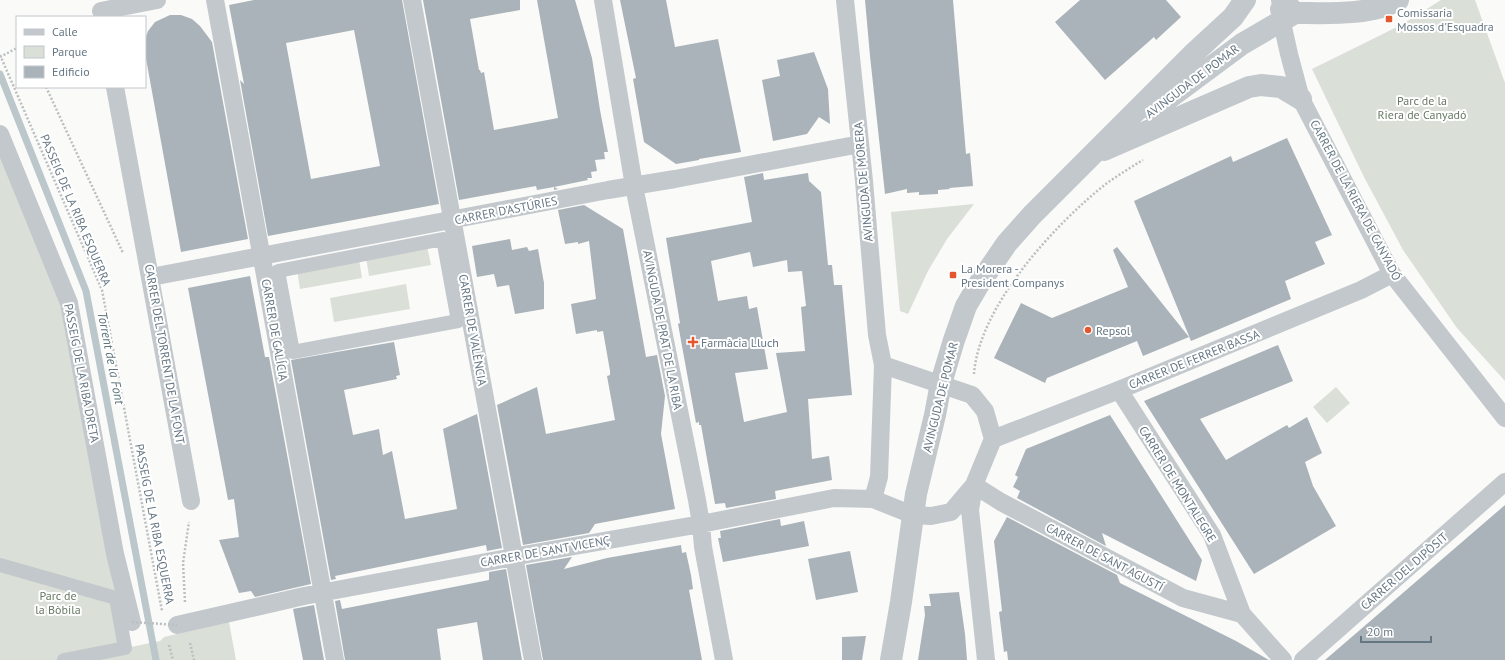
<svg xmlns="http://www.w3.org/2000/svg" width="1505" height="660" font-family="'PT Sans',sans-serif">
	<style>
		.green { fill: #dadfd7 }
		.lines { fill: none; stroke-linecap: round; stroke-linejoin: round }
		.stream { stroke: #bbc7cb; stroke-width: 7 }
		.building { fill: #aab3b9; fill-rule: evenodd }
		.path { stroke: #bbbfc2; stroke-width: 2.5; stroke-dasharray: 2 2; stroke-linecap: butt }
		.pedestrian { stroke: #c3c8cc; stroke-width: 14 }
		.minor { stroke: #c3c8cc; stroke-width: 18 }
		.tertiary { stroke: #c3c8cc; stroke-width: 22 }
		.path-bridge { stroke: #bbbfc2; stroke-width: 2.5; stroke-dasharray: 2 2; stroke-linecap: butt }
		.poi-dot { fill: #e4572e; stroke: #fff; stroke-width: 1.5 }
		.labels { text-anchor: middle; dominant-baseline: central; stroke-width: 4; stroke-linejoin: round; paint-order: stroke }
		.poi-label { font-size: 12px; fill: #657683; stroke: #fff; text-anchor: start }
		.street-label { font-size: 12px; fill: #657683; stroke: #fff }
		.park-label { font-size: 12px; fill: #687a64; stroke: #fff }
		.water-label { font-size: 13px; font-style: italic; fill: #60757c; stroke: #fff }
	</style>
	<rect width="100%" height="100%" fill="#fafaf8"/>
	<path class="green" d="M1441,0H1475L1505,83V381L1457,328L1403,250L1364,177L1312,69L1401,25Z
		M0,155L58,294L72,350L126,648L160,641L164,637L229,622L236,660H0Z
		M974,204L947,239L928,271L908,314L900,311L891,212Z
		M427,246L431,265L369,276L366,257Z
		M359,259L362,278L300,289L297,270Z
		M406,284L410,309L334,322L330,298Z
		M1336,387L1350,403L1327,423L1313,407Z"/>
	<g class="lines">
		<path class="stream" d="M0,74L86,291L156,660"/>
	</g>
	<path class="building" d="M254,0H402L439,204L268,236L240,80L244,84L229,5ZM354,30L380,166L311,179L286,43Z
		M423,0H520V10L470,19L479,70H480L481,73L484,72L494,130L558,118L537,0H575L592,58L600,110L608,152H604L605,159L595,160L597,171L591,172L592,178H587L588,180L554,187L558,189L554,190V187L537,190L536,186L459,200Z
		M620,0H666L675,47L718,39L741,152L699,159V160L676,164L644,142L633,79L636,78Z
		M865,0H953L966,154L970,153L973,186L949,188L950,189L938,190V194L919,195V192L907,193V189L885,194L870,56Z
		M1080,0H1166L1181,17L1156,40L1154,37L1105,80L1055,22Z
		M170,15H181L192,19L200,26L212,42L248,239L181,252L145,53V40L148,31L155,22Z
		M814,52L828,89L830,124L819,117L807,134L773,141L762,80L780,76L777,60Z
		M1287,138L1332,235L1315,242L1325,264L1285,281L1291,299L1191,341L1134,201L1231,156L1233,162Z
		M763,173L764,180L808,173L809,181L821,192L828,265H832L834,285H842L852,395L808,399L812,459L829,456L832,480L775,491L776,499L726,508L725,503L715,504L701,425H699V422L696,423L678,324L680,323L666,238L752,222L744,177ZM750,252L753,267L787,260L788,272L802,271L806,306L801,307L805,351L776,353L787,412L744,422L735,373L768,369L757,307L749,309L747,296L718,301L711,261Z
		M584,205L623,229L646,357L657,355L665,396L661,434L675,509L600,523L595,524L589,533L523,545L497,405L537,387L546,434L615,420L607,376L610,375V371L603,331L597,332V330L576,334L571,304L596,299L589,241L578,244V242L565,244L558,210Z
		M510,239L512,250L527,247L529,251L538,249L544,283V309L515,314L509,285L497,287L494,274L477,277L472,246Z
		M1117,247L1189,337L1143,356L1137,341L1047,378L1045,383L994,358L1021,303L1052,318L1128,287L1113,250Z
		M250,276L265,357H269L311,584L255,597L251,591L239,593L219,540L239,537L234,499L228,500L188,288Z
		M394,342L400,375L396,376L397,379L344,390L353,435L379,429L383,455L392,451L405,519L457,509L443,429L477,414L502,548L487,551L486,545L335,576L336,579L331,580L291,360Z
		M1278,345L1293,381L1200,419L1226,460L1287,425L1289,428L1307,417L1322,453L1305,462L1313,486L1336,526L1254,574L1144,401Z
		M1110,415L1202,560L1196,581L1102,533L1106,546L1017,498L1020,491L1013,487L1018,477L1015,475L1026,449Z
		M1505,505V660H1325L1368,623Z
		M1007,517L1117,575L1120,583L1236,641L1269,660H1008L1007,651L1004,652L999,612L1002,611L994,541Z
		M780,519L781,526L804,521L809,546L723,562L718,538H721L720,531Z
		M681,545L682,553L686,552L691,575L693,589L689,590L702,660H543L526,565L572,557L564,569L607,558Z
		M850,551L858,592L816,600L808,559Z
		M506,569L522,660H483L477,622L437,629L441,660H345L335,601L340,600L342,609L489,580V572Z
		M959,592L965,634L967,660H918L925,615L924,606H931L929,594Z
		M314,605L324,660H303L293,609Z
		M866,636L862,660H842V637Z"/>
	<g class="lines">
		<path class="path" d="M0,55L102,290L162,611
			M0,57L17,48
			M46,87L123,253
			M974,374C979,306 1055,224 1107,183C1119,175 1131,167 1143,160
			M185,602L183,563L189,522
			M190,643L194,660
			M169,645L173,660"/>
		<path class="pedestrian" d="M443,239L458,321L293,352L278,271Z
			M0,565L116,598L125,648L64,660"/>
		<path class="minor" d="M215,0L335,660
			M412,0L533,660
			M603,0L634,186L697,500L701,524L703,547L724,660
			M845,0L864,181L877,335L883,365L972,395L985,411L993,439L974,485L970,510L986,660
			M1279,9L1289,54L1301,99L1392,274L1505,418
			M101,11L157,0
			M115,87C141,225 166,363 191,501
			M0,134L69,303L115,554L132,622
			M151,277L608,190L675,179L860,144
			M1119,390L1212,535L1242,614L1283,660
			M993,439L1119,390L1361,290L1392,274
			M974,485L1001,502L1183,598L1242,614
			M873,499L879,477L883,365
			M177,625L304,596L529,554L701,524L834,498L873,499L913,515L931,516L951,512L974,485
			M1303,660L1505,482"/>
		<path class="tertiary" d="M1282,0L1295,13C1324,13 1372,16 1398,0
			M1153,110L1242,44L1295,13
			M1104,150L1249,87L1261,85L1281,87L1301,99
			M891,660L901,602L916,494L935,415L941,383L954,340L966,306L979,284L1007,243L1032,215L1194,53L1233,17L1245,0"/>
		<path class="path-bridge" d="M132,622L177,625"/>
	</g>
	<g class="poi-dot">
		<rect x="1385" y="15" width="8" height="8" rx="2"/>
		<rect x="949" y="271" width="8" height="8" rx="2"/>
		<circle cx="1088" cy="330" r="4"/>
		<path d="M691 336h4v4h4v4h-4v4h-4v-4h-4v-4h4z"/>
	</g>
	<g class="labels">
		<g class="poi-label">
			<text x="1397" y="12">Comissaria<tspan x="1397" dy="14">Mossos d'Esquadra</tspan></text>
			<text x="961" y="268">La Morera -<tspan x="961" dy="14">President Companys</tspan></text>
			<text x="1096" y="330">Repsol</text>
			<text x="701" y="342">Farmàcia Lluch</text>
		</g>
		<g class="street-label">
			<text transform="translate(1192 81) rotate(-37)">AVINGUDA DE POMAR</text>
			<text transform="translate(863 182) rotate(-95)">AVINGUDA DE MORERA</text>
			<text transform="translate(1356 200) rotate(62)">CARRER DE LA RIERA DE CANYADÓ</text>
			<text transform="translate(76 210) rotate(67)">PASSEIG DE LA RIBA ESQUERRA</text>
			<text transform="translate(506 210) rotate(-11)">CARRER D'ASTÚRIES</text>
			<text transform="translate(275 330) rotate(80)">CARRER DE GALÍCIA</text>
			<text transform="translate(473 330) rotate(80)">CARRER DE VALÈNCIA</text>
			<text transform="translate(663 330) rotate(79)">AVINGUDA DE PRAT DE LA RIBA</text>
			<text transform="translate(165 354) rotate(80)">CARRER DEL TORRENT DE LA FONT</text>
			<text transform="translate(1194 359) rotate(-22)">CARRER DE FERRER BASSA</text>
			<text transform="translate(82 373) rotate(79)">PASSEIG DE LA RIBA DRETA</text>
			<text transform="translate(940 397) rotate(-76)">AVINGUDA DE POMAR</text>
			<text transform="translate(1178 484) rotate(58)">CARRER DE MONTALEGRE</text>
			<text transform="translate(155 524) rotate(79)">PASSEIG DE LA RIBA ESQUERRA</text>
			<text transform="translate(545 551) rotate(-10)">CARRER DE SANT VICENÇ</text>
			<text transform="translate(1105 557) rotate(28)">CARRER DE SANT AGUSTÍ</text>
			<text transform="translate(1404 571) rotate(-41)">CARRER DEL DIPÒSIT</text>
		</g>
		<g class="park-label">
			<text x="1422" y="100">Parc de la<tspan x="1422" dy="14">Riera de Canyadó</tspan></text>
			<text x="58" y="595">Parc de<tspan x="58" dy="14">la Bòbila</tspan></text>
		</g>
		<g class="water-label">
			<text transform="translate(111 358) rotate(79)">Torrent de la Font</text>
		</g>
	</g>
	<rect x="16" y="16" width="130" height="72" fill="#ffffff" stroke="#c1c8cd"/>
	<rect x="24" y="29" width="20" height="6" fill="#c3c8cc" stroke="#c1c8cd"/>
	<text x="52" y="36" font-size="12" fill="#657683">Calle</text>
	<rect x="24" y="46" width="20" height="12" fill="#dadfd7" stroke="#c1c8cd"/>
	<text x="52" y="56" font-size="12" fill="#657683">Parque</text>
	<rect x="24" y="66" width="20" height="12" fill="#aab3b9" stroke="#c1c8cd"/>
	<text x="52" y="76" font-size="12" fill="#657683">Edificio</text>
	<path d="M1361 636v6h70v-6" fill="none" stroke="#657683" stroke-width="2"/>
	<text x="1367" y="636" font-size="12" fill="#657683" stroke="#ffffff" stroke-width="3" paint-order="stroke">20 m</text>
</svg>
